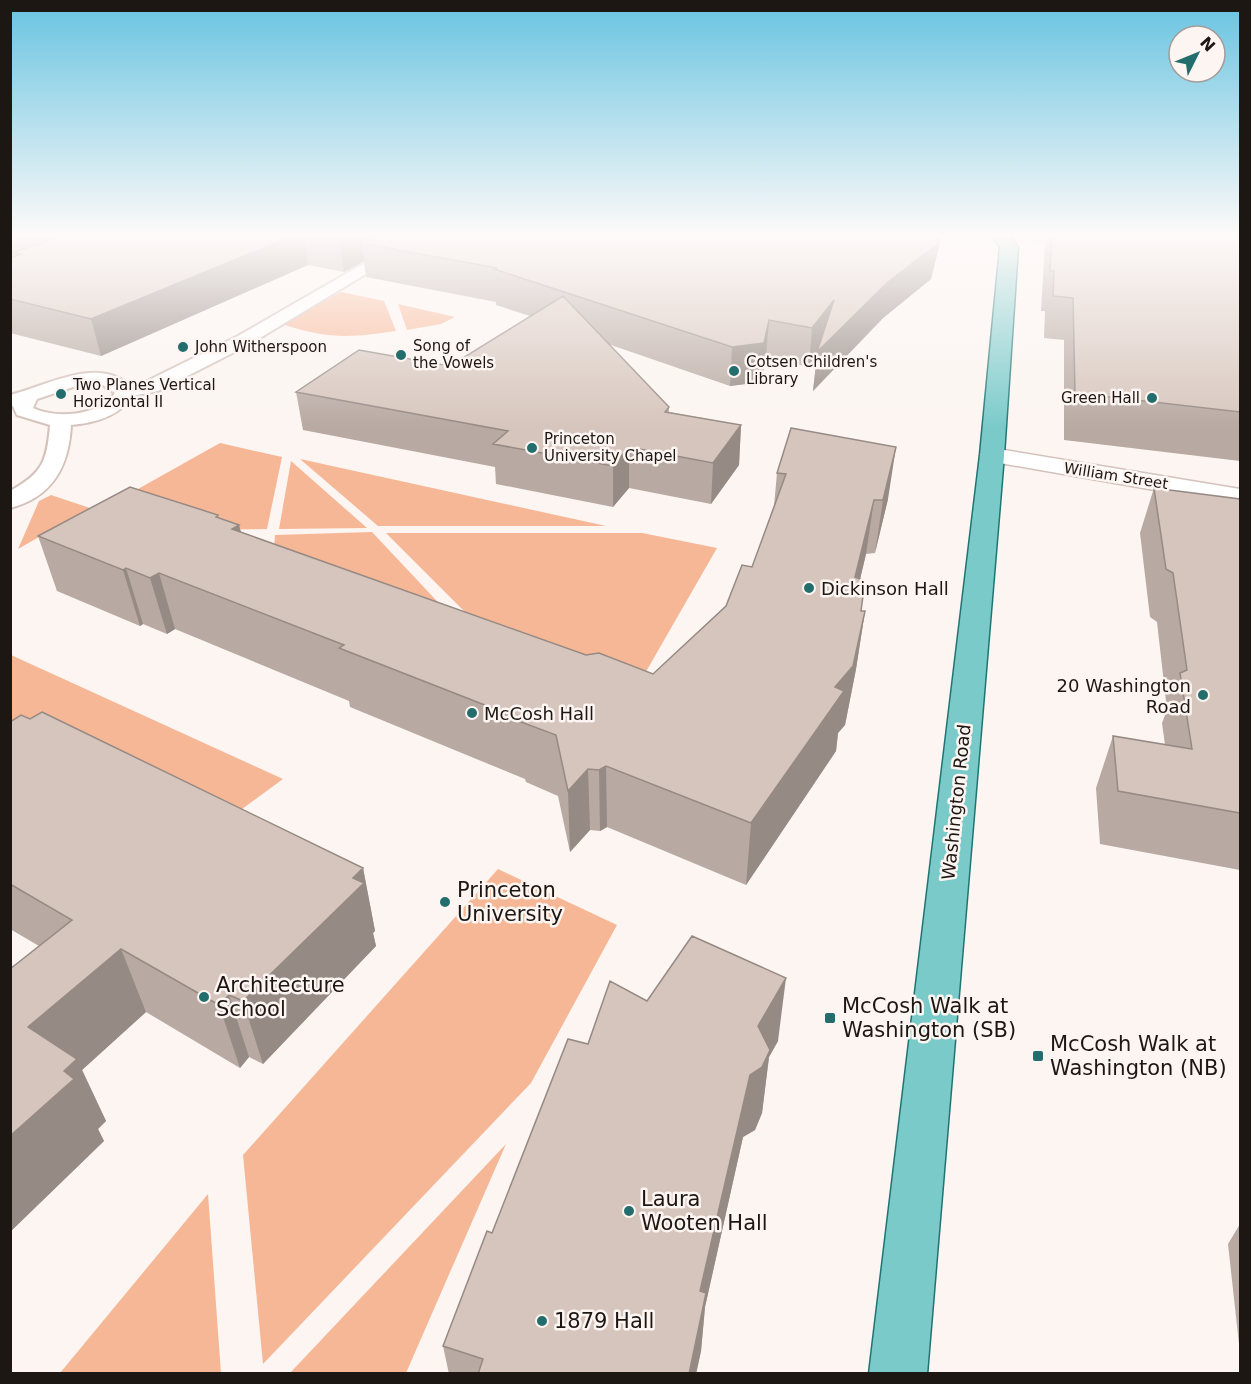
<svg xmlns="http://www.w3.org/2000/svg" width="1251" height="1384" font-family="'DejaVu Sans',sans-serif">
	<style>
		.green { fill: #f6b797 }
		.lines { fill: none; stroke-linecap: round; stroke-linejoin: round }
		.service-casing { stroke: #d4c2ba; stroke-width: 4 }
		.minor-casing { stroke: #d4c2ba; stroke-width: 3 }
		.secondary-casing { stroke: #d4c2ba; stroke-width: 3 }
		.primary-casing { stroke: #207573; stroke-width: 3 }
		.service { fill: #fff; fill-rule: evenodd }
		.minor { fill: #fff; fill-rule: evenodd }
		.secondary { fill: #bde5e4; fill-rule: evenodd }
		.primary { fill: #7acaca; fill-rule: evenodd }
		.wall { fill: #b8a9a2 }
		.shaded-wall { fill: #968a84 }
		.building { fill: #d6c5bc; stroke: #968a84; stroke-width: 1.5 }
		.poi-dot { fill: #236e6d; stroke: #fcf5f1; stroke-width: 2 }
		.labels { text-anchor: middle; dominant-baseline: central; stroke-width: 5; stroke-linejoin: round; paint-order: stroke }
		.far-poi-label { font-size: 15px; fill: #1d1714; stroke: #fcf5f1; text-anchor: start }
		.far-street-label { font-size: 15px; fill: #1d1714; stroke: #fcf5f1 }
		.poi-label { font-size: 18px; fill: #1d1714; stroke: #fcf5f1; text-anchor: start }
		.street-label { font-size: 18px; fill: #1d1714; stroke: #fcf5f1 }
		.near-poi-label { font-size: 21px; fill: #1d1714; stroke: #fcf5f1; text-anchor: start }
	</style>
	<rect width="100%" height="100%" fill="#fcf5f1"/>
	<path class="green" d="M341,292L384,301L396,331C350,338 327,339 282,324Z
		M398,304L455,317L441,324L407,330Z
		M220,443L282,457L267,529L181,530L113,503Z
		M300,459L606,526H378Z
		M291,461L367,528L279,529Z
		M51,495L90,508L18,549L39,501Z
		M372,532L466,632L273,564L275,535Z
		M386,533H642L717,548L632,696L496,643Z
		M11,655L283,779L205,836L11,789Z
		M498,869L617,925L531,1083L263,1364L243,1155Z
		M506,1144L406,1373H290Z
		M208,1194L221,1373H60Z"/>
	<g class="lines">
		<defs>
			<path id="service" d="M415,234H432L250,344L158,391L132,396C119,417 94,423 71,425C69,466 53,497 10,508V491C43,473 47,461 50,425L17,415L13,406L10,407V395C46,386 97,356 129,385L145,382L238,336ZM101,384L115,393C99,416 57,419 33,408L37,399L73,387Z"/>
			<path id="minor" d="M992,448L1240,489V505L983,460L980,455L983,450Z"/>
			<path id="secondary" d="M1021,234H1072L1096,237L1099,241L1090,246L1029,239Z"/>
			<path id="primary" d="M991,234H1008L1018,247L1004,455L927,1374H869L980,455L1000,247Z"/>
		</defs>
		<use href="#service" class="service-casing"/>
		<use href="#minor" class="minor-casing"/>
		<use href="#secondary" class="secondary-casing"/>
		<use href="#primary" class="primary-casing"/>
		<use href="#service" class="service"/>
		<use href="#minor" class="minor"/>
		<use href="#secondary" class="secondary"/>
		<use href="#primary" class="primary"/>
	</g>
	<path class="wall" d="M10,234H942L931,279L883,318L813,391L817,355L809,367L766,357L761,382L730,386L608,344L669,407V412L741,425L739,465L711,504L629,488L613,507L496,484L495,467L303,430L296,392L450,366L530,316L496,305V302L366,277L364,261L344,272L308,265L101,356L10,333Z
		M1047,234H1240V461L1064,440V340L1044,338L1045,311H1041L1045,243Z
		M791,428L888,499L875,553L866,554L860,579L861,611H865L856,669L845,725L838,733L836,751L746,885L607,827L600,831L590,830L570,852L558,796L526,782L525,779L350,707L349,701L175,629L167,634L143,624L140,626L57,591L38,536L218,515L219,518L239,525L241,532L586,655L653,674L726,606L752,567L774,506L777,473Z
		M1154,488L1240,499V870L1100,844L1096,788L1113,736L1165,745L1162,723L1167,710L1157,622L1150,617L1140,533Z
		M10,722L363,868L375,931L373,933L376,946L263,1064L249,1057L240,1068L146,1012L82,1070L106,1121L98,1129L104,1141L10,1232V969L39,946L10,929Z
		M647,1001L778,1041L769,1057L762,1113L755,1130L743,1137L705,1307L701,1351L696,1374H449L443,1346L492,1233L588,1044Z
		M1240,1224V1353L1228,1244Z"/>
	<path class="shaded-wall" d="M297,234H303L308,265L101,356L91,319Z
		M348,234H411L361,243L364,261L344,272L339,238Z
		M939,234H942L931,279L883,318L813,391L817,355L809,367L812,328L834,300L888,282Z
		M769,320L766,357L761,382L730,386L732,347Z
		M741,425L739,465L711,504L713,463Z
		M629,447V488L613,507V466Z
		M896,447L888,499L875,553L883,500Z
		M874,500L866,554L847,634L855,577Z
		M239,525L252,579L232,529Z
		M126,568L143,624L140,626L123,570Z
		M159,573L175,629L167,634L150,578Z
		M865,611L856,669L845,725L838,733L836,751L746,885L751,823L835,687Z
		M606,766L607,827L600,831L599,770Z
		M588,769L590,830L570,852L568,791Z
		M363,868L375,931L373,933L376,946L263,1064L243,1001L353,878Z
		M121,949L146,1012L82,1070L106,1121L98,1129L104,1141L10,1232V1136L28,1027Z
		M786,978L778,1041L769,1057L762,1113L755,1130L743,1137L705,1307L701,1351L696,1374H689L700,1291L758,1026Z
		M229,995L249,1057L240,1068L219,1005Z"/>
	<path class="building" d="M23,234H297L91,319L10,299V258L21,254L14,252L52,240Z
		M314,234H348L339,238Z
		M377,234H939L936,245L888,282L817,352L834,300L812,328L769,320L764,343L732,347L494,269L497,268L361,243Z
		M1052,234H1240V412L1075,393L1073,298L1053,296L1054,271H1050Z
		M563,296L669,407L665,412L741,425L713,463L629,447L613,466L493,444L508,431L296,392L359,350L450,366Z
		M791,428L896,447L883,500H874L855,577L865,581L861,611H865L853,666L835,687L844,691L751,823L606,766L599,770L588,769L568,791L556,735L521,722L523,720L339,648L344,645L159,573L150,578L126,568L123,570L38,536L130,487L218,515L216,517L239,525L232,529L586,655L599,653L653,674L726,606L742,565L752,567L786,474L777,473Z
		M1154,488L1240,499V813L1118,791L1113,736L1192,749L1180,673L1187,670L1173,573L1166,569Z
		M42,712L363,868L353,878L364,883L243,1001L229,995L219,1005L121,949L28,1027L77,1059L64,1071L74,1079L10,1136V969L72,920L10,884V722L21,715L30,719Z
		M692,936L786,978L758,1026L770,1050L762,1067L750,1075L700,1291L706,1293L689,1374H478L483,1359L443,1346L487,1231L492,1233L568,1039L588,1044L610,981L647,1001Z"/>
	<linearGradient id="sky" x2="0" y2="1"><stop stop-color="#67c3e1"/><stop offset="0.55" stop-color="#fefaf9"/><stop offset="1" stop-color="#fefaf9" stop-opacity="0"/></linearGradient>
	<rect width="1251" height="428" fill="url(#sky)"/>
	<g class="poi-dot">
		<circle cx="183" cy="347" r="6"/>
		<circle cx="401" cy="355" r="6"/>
		<circle cx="734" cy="371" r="6"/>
		<circle cx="61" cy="394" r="6"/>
		<circle cx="1152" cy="398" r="6"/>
		<circle cx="532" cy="448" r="6"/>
		<circle cx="809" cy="588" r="6"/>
		<circle cx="1203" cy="695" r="6"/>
		<circle cx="472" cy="713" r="6"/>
		<circle cx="445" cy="902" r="6"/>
		<circle cx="204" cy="997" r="6"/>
		<rect x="824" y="1012" width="12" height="12" rx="3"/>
		<rect x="1032" y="1050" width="12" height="12" rx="3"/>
		<circle cx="629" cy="1211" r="6"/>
		<circle cx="542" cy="1321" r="6"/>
	</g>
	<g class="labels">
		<g class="far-poi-label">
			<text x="413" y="346">Song of<tspan x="413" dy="17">the Vowels</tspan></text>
			<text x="195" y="347">John Witherspoon</text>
			<text x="746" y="362">Cotsen Children's<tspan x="746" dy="17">Library</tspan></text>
			<text x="73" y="385">Two Planes Vertical<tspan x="73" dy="17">Horizontal II</tspan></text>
			<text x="1140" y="398" text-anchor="end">Green Hall</text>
			<text x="544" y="439">Princeton<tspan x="544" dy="17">University Chapel</tspan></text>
		</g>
		<g class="far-street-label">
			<text transform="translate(1116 476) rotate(9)">William Street</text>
		</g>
		<g class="poi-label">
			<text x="821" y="588">Dickinson Hall</text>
			<text x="1191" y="685" text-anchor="end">20 Washington<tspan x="1191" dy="21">Road</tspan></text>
			<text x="484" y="713">McCosh Hall</text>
		</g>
		<g class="street-label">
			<text transform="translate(956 802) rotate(-84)">Washington Road</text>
		</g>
		<g class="near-poi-label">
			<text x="457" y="890">Princeton<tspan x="457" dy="24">University</tspan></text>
			<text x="216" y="985">Architecture<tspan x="216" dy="24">School</tspan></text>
			<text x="842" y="1006">McCosh Walk at<tspan x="842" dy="24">Washington (SB)</tspan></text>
			<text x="1050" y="1044">McCosh Walk at<tspan x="1050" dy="24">Washington (NB)</tspan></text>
			<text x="641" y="1199">Laura<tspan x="641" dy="24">Wooten Hall</tspan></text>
			<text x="554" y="1321">1879 Hall</text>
		</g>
	</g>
	<rect width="1251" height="1384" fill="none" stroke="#1d1714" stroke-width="24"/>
	<g transform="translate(1197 54) rotate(47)"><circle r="28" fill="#fcf5f1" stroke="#a39c99" stroke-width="1.5"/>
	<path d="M0-4.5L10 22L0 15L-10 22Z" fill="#236e6d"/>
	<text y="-9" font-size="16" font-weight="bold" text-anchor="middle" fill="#1d1714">N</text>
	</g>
</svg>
